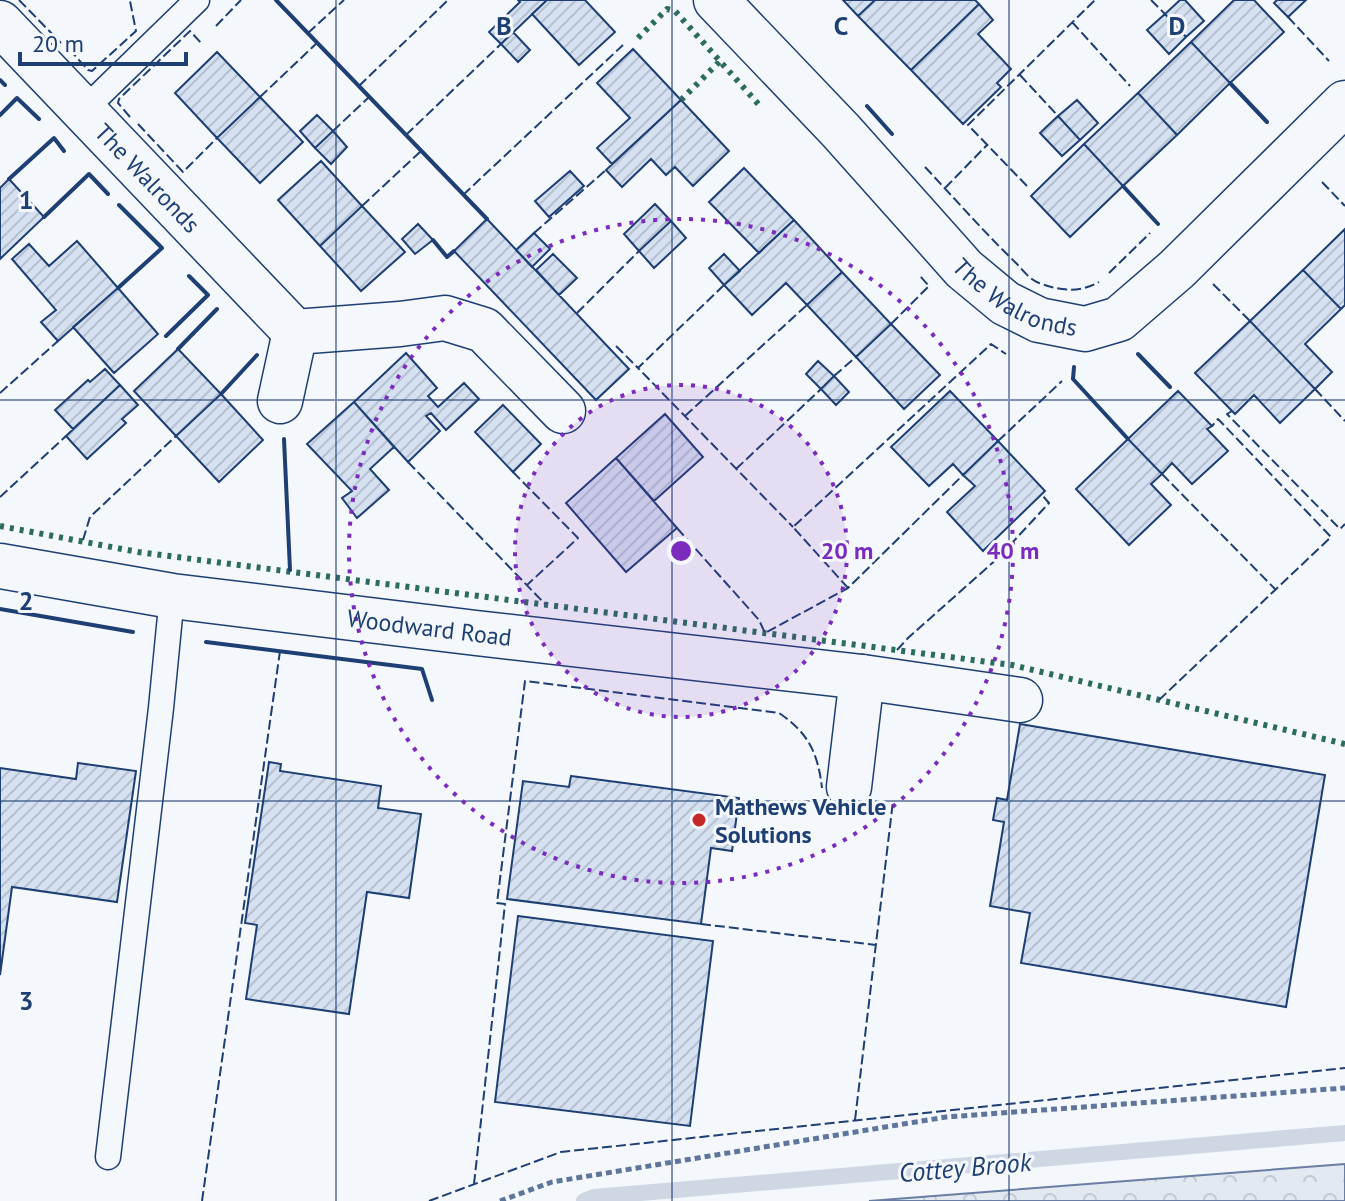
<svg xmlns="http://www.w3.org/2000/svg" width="1345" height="1201" font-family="'PT Sans',sans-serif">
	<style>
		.forest { fill: url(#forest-crowns); stroke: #687fa3; stroke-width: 2 }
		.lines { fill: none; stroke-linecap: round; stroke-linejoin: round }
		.stream { stroke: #cfd7e4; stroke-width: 16 }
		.building { fill: url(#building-hatch); stroke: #1d3f73; stroke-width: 2 }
		.lane-casing { stroke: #1d3f73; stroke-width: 27 }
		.street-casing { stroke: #1d3f73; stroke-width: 47 }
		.path { stroke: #5e769c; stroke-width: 5; stroke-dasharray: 6 4; stroke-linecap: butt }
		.lane { stroke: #f4f7fb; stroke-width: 24 }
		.street { stroke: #f4f7fb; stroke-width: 44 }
		.hedge { stroke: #2c6c60; stroke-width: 6; stroke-dasharray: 4 6; stroke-linecap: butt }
		.fence { stroke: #1d3f73; stroke-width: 2; stroke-dasharray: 10 4; stroke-linecap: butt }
		.wall { stroke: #1d3f73; stroke-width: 4 }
		.grid { fill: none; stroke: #1d3f73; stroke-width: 2; stroke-opacity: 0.55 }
		.ring { fill: none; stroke: #7b2cbf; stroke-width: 4; stroke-dasharray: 4 8 }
		.poi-dot { fill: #c62828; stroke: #f4f7fb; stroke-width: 3 }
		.labels { text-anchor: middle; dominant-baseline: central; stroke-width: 6; stroke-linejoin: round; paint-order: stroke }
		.street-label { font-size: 24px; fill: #1d3f73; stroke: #f4f7fb }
		.poi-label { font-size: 24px; font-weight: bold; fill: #1d3f73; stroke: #f4f7fb; text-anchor: start }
		.water-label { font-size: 26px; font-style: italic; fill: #1d3f73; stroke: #f4f7fb }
		.grid-label { font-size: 26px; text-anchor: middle; font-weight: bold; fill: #1d3f73; stroke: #f4f7fb; stroke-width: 6; stroke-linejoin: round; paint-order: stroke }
		.centre { fill: #7b2cbf; stroke: #f4f7fb; stroke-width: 4 }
		.ring-label { font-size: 24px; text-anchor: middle; font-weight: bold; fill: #7b2cbf; stroke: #f4f7fb; stroke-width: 6; stroke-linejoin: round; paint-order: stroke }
	</style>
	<defs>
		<pattern id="forest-crowns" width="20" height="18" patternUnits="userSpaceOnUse" patternTransform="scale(2)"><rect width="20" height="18" fill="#e3e9f0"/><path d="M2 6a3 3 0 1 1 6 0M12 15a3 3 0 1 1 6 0" fill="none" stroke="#c2c9d1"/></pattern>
		<pattern id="building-hatch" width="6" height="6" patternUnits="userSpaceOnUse" patternTransform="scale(2)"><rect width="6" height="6" fill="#d5e0f0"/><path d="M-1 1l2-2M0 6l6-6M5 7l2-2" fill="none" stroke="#b6c1d1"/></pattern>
	</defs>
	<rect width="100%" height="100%" fill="#f4f7fb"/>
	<path class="forest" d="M1345,1164V1201H869Z"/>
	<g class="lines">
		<path class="stream" d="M584,1201L594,1197L1345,1133"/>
	</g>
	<path class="building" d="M518,0H547L501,44L489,32L520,2Z
		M547,0H585L615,32L579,65L532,14Z
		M843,0H875L858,16Z
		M875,0H975L979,4L911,70L858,16Z
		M1180,0H1185L1204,21L1186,37L1165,14Z
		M1234,0H1254L1284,32L1230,83L1191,42Z
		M1277,0H1306L1288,17L1274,3Z
		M979,4L993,20L978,34L1011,69L997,83L1001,87L963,124L911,70Z
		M1165,14L1186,37L1169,54L1147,30Z
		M513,32L530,50L518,62L501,44Z
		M1191,42L1230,83L1177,135L1138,93Z
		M633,49L681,100L612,164L597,148L630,118L597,83Z
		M217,52L260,97L217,138L175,93Z
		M1138,93L1177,135L1123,186L1084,144Z
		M260,97L303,142L260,183L217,138Z
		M681,100L729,151L693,186L675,167L666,175L651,159L622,187L606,170Z
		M1077,100L1098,123L1080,140L1058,116Z
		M317,115L333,131L315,148L300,131Z
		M1058,116L1080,140L1062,156L1040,133Z
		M333,131L347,147L331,164L315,148Z
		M1084,144L1123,186L1070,237L1031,196Z
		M321,161L362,206L320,246L278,200Z
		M744,168L794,220L759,253L709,202Z
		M570,171L584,186L549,217L535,201Z
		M9,179L44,217L0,259V188Z
		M655,204L671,221L639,251L624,234Z
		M362,206L405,252L361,291L320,246Z
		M487,219L629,369L596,400L454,251Z
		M794,220L842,272L807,305L786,283L752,315L724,285Z
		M671,221L686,238L654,268L639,251Z
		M418,224L433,240L415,254L402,239Z
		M1345,229V305L1341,309L1303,270Z
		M534,233L550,249L532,267L516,250Z
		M77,241L118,288L58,341L41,322L56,310L12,259L29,244L49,266Z
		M553,254L577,278L559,295L536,270Z
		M724,254L740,271L724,285L709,268Z
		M1303,270L1341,309L1305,344L1332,372L1315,389L1250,321Z
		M842,272L891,324L856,357L807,305Z
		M118,288L158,334L114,373L73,327Z
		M1250,321L1315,389L1280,423L1254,395L1235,414L1195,373Z
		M891,324L940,375L904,409L856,357Z
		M178,349L221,394L176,436L134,391Z
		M406,353L437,388L428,396L438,407L464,383L479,399L446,430L431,413L426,416L440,431L408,462L354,402Z
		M818,361L834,376L821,389L806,374Z
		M105,369L120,385L73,429L55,410L88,380L90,382Z
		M834,376L849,392L836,405L821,389Z
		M120,385L138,405L122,419L126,423L87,459L66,436Z
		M950,391L998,441L963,475L953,464L929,486L891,447Z
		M1178,391L1212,426L1207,429L1228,451L1192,484L1172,463L1162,474L1128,439Z
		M221,394L263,440L219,482L176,436Z
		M354,402L394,447L370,469L389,490L357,518L342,498L352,491L307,444Z
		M503,405L541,444L513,472L475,432Z
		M665,414L703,457L654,501L616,458Z
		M1128,439L1162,474L1151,484L1171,505L1129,545L1076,489Z
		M998,441L1045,491L983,551L947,512L975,486L963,475Z
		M616,458L677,528L626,572L566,503Z
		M1020,724L1325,775L1286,1007L1021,963L1030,913L990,906L1004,822L993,820L997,798L1007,800Z
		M269,762L281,764L280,771L381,786L378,808L421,814L409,898L367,892L349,1014L246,999L257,925L245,923Z
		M78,763L136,771L117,902L12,887L0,975V768L76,779Z
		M571,776L739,798L732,851L711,848L701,924L507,899L523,781L569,787Z
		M518,916L713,941L690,1126L495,1102Z"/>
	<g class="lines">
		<defs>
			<path id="lane" d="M83,111L197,0
				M108,1157L161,708L172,596"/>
			<g id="street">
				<path id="s1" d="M716,0L841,131L964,269L1005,303L1039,320L1085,329L1119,319L1177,269L1345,103"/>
				<path id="s2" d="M0,23L295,332L400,324L445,318L484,330L563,411"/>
				<path d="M280,401L295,332"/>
				<path id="s3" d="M0,566L172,596L476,633L862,677L1020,700"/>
				<path d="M849,787L862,677"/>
			</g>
		</defs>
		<use href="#lane" class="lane-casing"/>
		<use href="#street" class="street-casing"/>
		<path class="path" d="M500,1201L552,1182L946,1117L1345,1088"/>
		<use href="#lane" class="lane"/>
		<use href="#street" class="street"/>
		<path class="hedge" d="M638,38L667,9L675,11L761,107
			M681,100L720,61
			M0,526L138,552L1012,665L1345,744"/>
		<path class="fence" d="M19,0L61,43
			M1151,0L1165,14
			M1288,17L1329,61
			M1072,22L1130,86
			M216,26L241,0
			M308,33L344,0
			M69,49L88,70L92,71L136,31L130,1
			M1020,75L1058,116
			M359,86L448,0
			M260,97L318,42
			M130,117L118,103L119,99L190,31L202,44
			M138,124L183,172L217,138
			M333,131L369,97
			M406,135L501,44
			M925,167C955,199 984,232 1016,263C1023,270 1030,280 1039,283C1060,291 1080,293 1099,282
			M1322,182L1345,206
			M1027,186L968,125L1095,0
			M945,188L987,145
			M463,195L623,45
			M362,206L421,151
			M534,233L606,170
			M1109,273L1150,233
			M1213,284L1250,321
			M724,285L638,368L793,527
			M577,313L639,251
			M891,324L929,286L920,276
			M616,346L638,368
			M834,376L856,357
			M1315,389L1345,421
			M0,393L58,341
			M1232,411L1227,414L1340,529L1345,524
			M685,416L807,305
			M998,441L1062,381
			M408,462L545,604
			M736,469L821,389
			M513,472L578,538L527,585
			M1162,474L1275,589
			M0,497L66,436
			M677,528L759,620L765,633L848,588L963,475
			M83,540L90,517L176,436
			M848,588L793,527L991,344L1006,354
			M897,650L908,638L998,558L1049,503L1042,495
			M1159,700L1331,537L1218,419L1212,426
			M701,924L876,945
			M855,1120L893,801
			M474,1184L505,904L497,903L525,681L779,713C809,733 818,754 822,788
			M202,1201L280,651
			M429,1201L561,1152L1345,1068"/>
		<path class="wall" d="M276,0L487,219
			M0,80L5,85
			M1230,83L1267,122
			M867,106L892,134
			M0,115L17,98L39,119
			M9,179L54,138L64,151
			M1123,186L1158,224
			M44,217L89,174L108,194
			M433,240L447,257L454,251
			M118,288L162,248L119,205
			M166,336L208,295L189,276
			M178,349L217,309
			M1138,354L1170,387
			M1074,367L1073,379L1128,439
			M221,394L257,355
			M284,439L290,570
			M0,609L133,632
			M206,642L422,669L432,700"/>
	</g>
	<path class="grid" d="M336,0V1201M672,0V1201M1009,0V1201M0,400H1345M0,801H1345"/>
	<circle cx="681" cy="551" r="166" fill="#7b2cbf" fill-opacity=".12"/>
	<g class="ring">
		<circle cx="681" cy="551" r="166"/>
		<circle cx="681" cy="551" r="332"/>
	</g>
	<circle class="poi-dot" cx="699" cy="820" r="8"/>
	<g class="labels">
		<g class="street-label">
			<text stroke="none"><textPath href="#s2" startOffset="214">The Walronds</textPath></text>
			<text stroke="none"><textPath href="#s1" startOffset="426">The Walronds</textPath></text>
			<text stroke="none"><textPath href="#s3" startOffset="434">Woodward Road</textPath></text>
		</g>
		<g class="poi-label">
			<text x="715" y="806">Mathews Vehicle<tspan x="715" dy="28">Solutions</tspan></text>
		</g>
		<g class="water-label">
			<text transform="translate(965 1167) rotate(-5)">Cottey Brook</text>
		</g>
	</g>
	<g class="grid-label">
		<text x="504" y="35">B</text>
		<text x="841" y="35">C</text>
		<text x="1177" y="35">D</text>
		<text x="26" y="209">1</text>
		<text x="26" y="610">2</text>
		<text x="26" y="1010">3</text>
	</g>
	<circle cx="681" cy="551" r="12" class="centre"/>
	<g class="ring-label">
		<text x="847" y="559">20 m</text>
		<text x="1013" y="559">40 m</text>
	</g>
	<path d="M20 52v12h166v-12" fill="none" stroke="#1d3f73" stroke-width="4"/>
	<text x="32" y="52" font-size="24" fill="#1d3f73" stroke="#f4f7fb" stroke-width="6" paint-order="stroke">20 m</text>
</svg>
